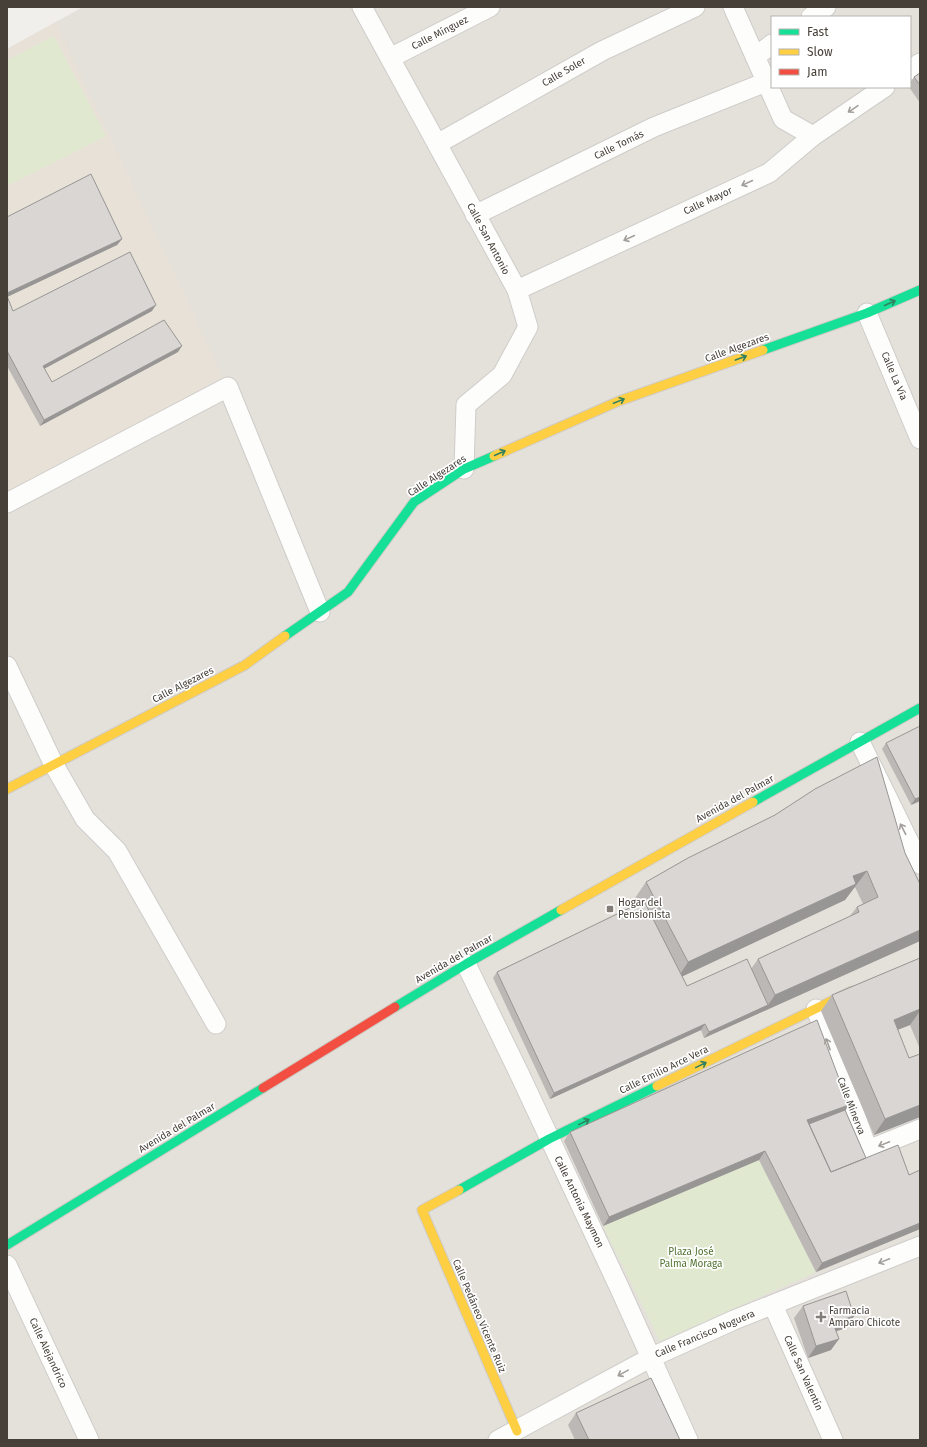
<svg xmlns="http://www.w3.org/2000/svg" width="927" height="1447" font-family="'Fira Sans',sans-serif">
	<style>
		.residential { fill: #e4e0da; fill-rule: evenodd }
		.education { fill: #e7e1d8 }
		.green { fill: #e0e8cf }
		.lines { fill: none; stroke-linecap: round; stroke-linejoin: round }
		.street-casing { stroke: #cfcdca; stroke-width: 21 }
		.fast-casing { stroke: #cfcbc4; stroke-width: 11 }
		.slow-casing { stroke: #cfcbc4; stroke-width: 11 }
		.jam-casing { stroke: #cfcbc4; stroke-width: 11 }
		.street { stroke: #fdfdfc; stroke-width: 19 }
		.fast { stroke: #16e098; stroke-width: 9 }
		.slow { stroke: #ffcf43; stroke-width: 9 }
		.jam { stroke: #f24e42; stroke-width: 9 }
		.wall { fill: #bbb8b5; fill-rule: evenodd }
		.shaded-wall { fill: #989694 }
		.building { fill: #d9d6d3; stroke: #989694 }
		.oneway { stroke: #a29e9a }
		.oneway2 { stroke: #33805e }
		.poi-dot { fill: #827d77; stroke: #fff; stroke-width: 1.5 }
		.labels { text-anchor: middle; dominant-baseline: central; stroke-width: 3.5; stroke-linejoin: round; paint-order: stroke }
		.street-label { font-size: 10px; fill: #464038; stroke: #fff }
		.poi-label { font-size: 10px; fill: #464038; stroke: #fff; text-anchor: start }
		.park-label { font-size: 10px; fill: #507231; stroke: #fff }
	</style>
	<rect width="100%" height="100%" fill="#f1efec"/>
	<path class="residential" d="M83,7H920V1440H7V49ZM772,17H910V87H772Z"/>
	<path class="education" d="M56,22L228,387L7,503V49Z"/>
	<path class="green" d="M54,36L106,136L7,186V60Z
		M759,1160L816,1272L660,1341L603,1226Z"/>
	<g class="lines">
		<defs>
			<path id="street" d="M362,7L517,290L528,327L502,375L466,405L464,469
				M733,7L783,119L813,136
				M811,17L826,7
				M755,57L772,44
				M390,58L490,7
				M910,70L920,63
				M437,144L602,51L695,7
				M475,215L654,127L766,82
				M517,290L769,173L813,136L885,87
				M867,313L920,439
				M7,503L228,387L320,612
				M7,666L54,765L85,819L117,851L216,1024
				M860,742L920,864
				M466,964L519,1073L620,1289L688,1440
				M816,1009L868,1150L920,1129
				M7,1265L89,1440
				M773,1305L833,1440
				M498,1440L650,1358L734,1320L920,1246"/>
			<path id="fast" d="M763,350L867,313L920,290
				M285,636L348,592L414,502L464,469L494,456
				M753,802L920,708
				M395,1007L466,964L561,910
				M459,1190L549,1139L657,1086
				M7,1245L263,1088"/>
			<path id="slow" d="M494,456L619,401L763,350
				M7,789L245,665L285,636
				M561,910L753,802
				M657,1086L852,991
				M459,1190L422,1210L517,1431"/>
			<path id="jam" d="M263,1088L395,1007"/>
		</defs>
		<use href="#street" class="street-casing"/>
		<use href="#fast" class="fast-casing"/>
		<use href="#slow" class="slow-casing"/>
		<use href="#jam" class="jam-casing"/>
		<use href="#street" class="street"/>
		<use href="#fast" class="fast"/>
		<use href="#slow" class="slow"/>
		<use href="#jam" class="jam"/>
	</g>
	<path class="wall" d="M920,73V103L909,87H910V83L914,77Z
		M7,217L122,239L117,245L7,297L13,311H152L44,369L52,382L178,352L40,426L7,366Z
		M886,743L920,801L911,805L882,749Z
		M905,853L920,884V941L704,1038L701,1030L550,1099L493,978L497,972L638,904L635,898L646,882ZM855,887L863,904L857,907L850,916L758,959L751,969L687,986L682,976L845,900L854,888Z
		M920,958V1049L910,1025L897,1030L909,1058L920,1054V1117L874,1135L821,1011L832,995Z
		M849,1105L845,1110L866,1158L909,1175L920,1170V1229L816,1272L759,1160L603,1226L564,1141L570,1132Z
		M803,1306L854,1316L846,1328L836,1331L831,1350L808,1358L794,1318Z
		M576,1413L680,1440H575L568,1425Z"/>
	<path class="shaded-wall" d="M122,239L117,245L7,297V293Z
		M156,305L152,311L38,372L43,366Z
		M182,346L178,352L40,426L44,420Z
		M920,797V801L911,805L915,799Z
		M867,871L845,900L677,979L688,962L853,876Z
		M920,930V941L704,1038L709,1032L768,1005L775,995Z
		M920,1009V1011L910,1025L882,1036L894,1020Z
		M705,1024L701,1030L550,1099L554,1093Z
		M849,1105L843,1114L804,1128L807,1120Z
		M920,1105V1117L874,1135L885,1119Z
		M765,1151L759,1160L603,1226L609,1217Z
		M920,1223V1229L816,1272L822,1263Z
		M854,1316L846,1328L825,1335L833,1323Z
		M839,1339L831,1350L808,1358L816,1346Z"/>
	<path class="building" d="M920,73V85L914,77Z
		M91,174L122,239L7,293V217Z
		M130,252L156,305L43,366L52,382L164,320L182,346L44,420L7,351V296L13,311Z
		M920,726V797L915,799L886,743Z
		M877,757L905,853L920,884V930L775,995L758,959L859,912L857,907L878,897L867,871L853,876L856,884L688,962L646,882L688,858L775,815L815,789Z
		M644,901L687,986L747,959L768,1005L709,1032L705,1024L554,1093L497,972Z
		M920,958V1009L894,1020L909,1058L920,1054V1105L885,1119L832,995Z
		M817,1020L849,1105L807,1120L831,1172L898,1145L909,1175L920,1170V1223L822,1263L765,1151L609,1217L570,1132Z
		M845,1110L866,1158L831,1172L809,1124Z
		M846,1291L854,1316L833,1323L839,1339L816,1346L803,1306Z
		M651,1378L680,1440H589L576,1413Z"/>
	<defs><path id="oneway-shaft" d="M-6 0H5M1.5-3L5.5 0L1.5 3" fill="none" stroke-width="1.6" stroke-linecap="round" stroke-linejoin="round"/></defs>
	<g class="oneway">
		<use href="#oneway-shaft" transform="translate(853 109) rotate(146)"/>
		<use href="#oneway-shaft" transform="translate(747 183) rotate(155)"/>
		<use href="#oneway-shaft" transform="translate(629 238) rotate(155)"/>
		<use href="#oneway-shaft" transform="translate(903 829) rotate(-117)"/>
		<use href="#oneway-shaft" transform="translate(828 1044) rotate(-110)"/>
		<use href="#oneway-shaft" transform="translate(884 1144) rotate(158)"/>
		<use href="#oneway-shaft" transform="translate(884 1261) rotate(158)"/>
		<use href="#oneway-shaft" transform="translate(623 1373) rotate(151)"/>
	</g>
	<g class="oneway2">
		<use href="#oneway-shaft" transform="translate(890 303) rotate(-24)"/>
		<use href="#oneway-shaft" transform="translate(741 358) rotate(-20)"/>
		<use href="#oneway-shaft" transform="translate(619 401) rotate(-22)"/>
		<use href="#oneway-shaft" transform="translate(500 453) rotate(-24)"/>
		<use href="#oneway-shaft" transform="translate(701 1065) rotate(-26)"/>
		<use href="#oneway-shaft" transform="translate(584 1122) rotate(-26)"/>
	</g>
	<g class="poi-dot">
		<rect x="606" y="905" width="8" height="8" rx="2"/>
		<path d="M819 1311h4v4h4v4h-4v4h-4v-4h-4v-4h4z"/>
	</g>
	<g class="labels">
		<g class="street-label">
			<text transform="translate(440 33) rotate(-27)">Calle Mínguez</text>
			<text transform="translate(564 72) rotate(-30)">Calle Soler</text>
			<text transform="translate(619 145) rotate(-26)">Calle Tomás</text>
			<text transform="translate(708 201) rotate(-25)">Calle Mayor</text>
			<text transform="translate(488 239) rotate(62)">Calle San Antonio</text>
			<text transform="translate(737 348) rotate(-20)">Calle Algezares</text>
			<text transform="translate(894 376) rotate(67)">Calle La Vía</text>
			<text transform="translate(437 476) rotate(-33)">Calle Algezares</text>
			<text transform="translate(183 685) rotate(-27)">Calle Algezares</text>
			<text transform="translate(735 799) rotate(-29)">Avenida del Palmar</text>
			<text transform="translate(454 959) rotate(-30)">Avenida del Palmar</text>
			<text transform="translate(664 1070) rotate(-26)">Calle Emilio Arce Vera</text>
			<text transform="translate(851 1106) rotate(69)">Calle Minerva</text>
			<text transform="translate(177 1128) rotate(-31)">Avenida del Palmar</text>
			<text transform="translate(579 1202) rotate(64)">Calle Antonia Maymon</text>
			<text transform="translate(479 1316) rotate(67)">Calle Pedáneo Vicente Ruiz</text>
			<text transform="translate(705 1334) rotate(-23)">Calle Francisco Noguera</text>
			<text transform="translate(48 1353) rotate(65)">Calle Alejandrico</text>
			<text transform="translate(803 1373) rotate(66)">Calle San Valentín</text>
		</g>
		<g class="poi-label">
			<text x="618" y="903">Hogar del<tspan x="618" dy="12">Pensionista</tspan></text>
			<text x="829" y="1311">Farmacia<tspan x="829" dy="12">Amparo Chicote</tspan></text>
		</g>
		<g class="park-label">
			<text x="691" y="1252">Plaza José<tspan x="691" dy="12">Palma Moraga</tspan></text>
		</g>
	</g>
	<rect width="927" height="1447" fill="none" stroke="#464038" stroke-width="16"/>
	<rect x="771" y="16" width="140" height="72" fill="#ffffff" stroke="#b5b3af"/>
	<rect x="779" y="29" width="20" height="6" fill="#16e098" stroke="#b5b3af"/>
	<text x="807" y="36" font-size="12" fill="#464038">Fast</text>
	<rect x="779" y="49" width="20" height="6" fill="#ffcf43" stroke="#b5b3af"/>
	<text x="807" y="56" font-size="12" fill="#464038">Slow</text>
	<rect x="779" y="69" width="20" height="6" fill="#f24e42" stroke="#b5b3af"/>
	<text x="807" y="76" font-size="12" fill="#464038">Jam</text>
</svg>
